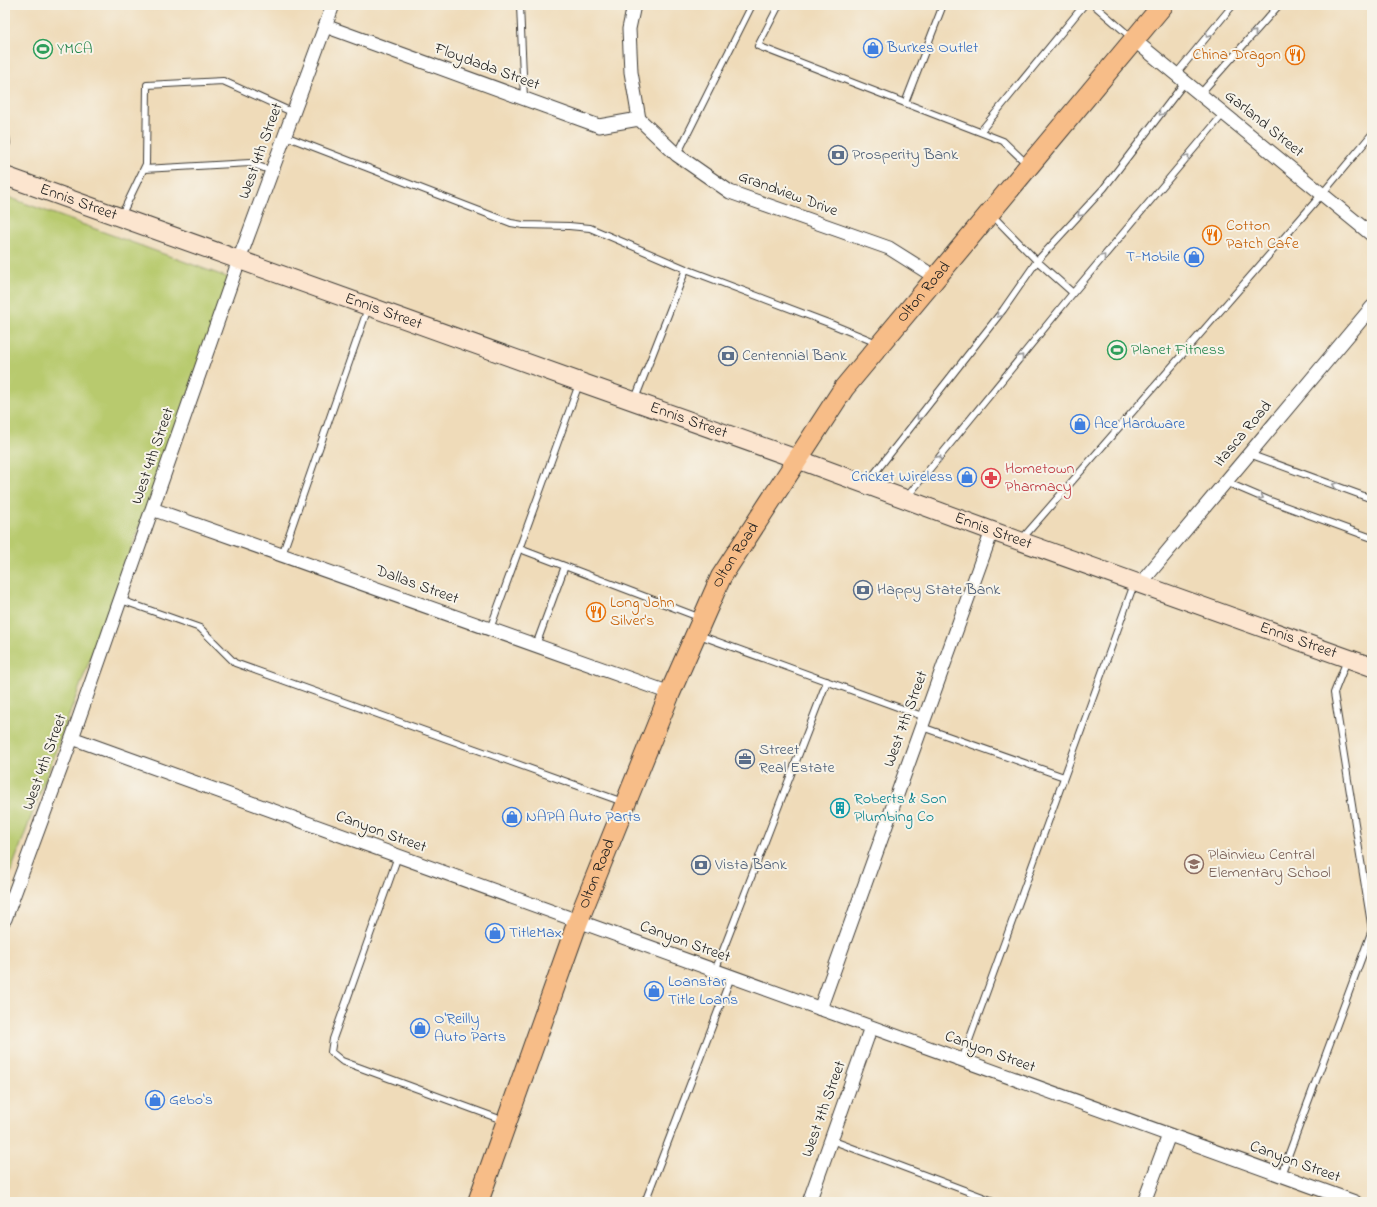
<svg xmlns="http://www.w3.org/2000/svg" width="1377" height="1207" font-family="'Indie Flower',sans-serif">
	<style>
		.green { fill: #b8ca6e; stroke: #6a7345 }
		.lines { fill: none; stroke-linecap: round; stroke-linejoin: round }
		.service-casing { stroke: #3c3934; stroke-width: 8 }
		.minor-casing { stroke: #3c3934; stroke-width: 15 }
		.secondary-casing { stroke: #3c3934; stroke-width: 20 }
		.primary-casing { stroke: #3c3934; stroke-width: 22 }
		.service { stroke: #fff; stroke-width: 6 }
		.minor { stroke: #fff; stroke-width: 13 }
		.secondary { stroke: #fce5cf; stroke-width: 18 }
		.primary { stroke: #f7bd88; stroke-width: 20 }
		.oneway { stroke: #999 }
		.labels { text-anchor: middle; dominant-baseline: central; stroke-width: 4; stroke-linejoin: round; paint-order: stroke }
		.shop-label { font-size: 16px; fill: #366cbe; stroke: #f7f3e8; text-anchor: start }
		.leisure-label { font-size: 16px; fill: #27864d; stroke: #f7f3e8; text-anchor: start }
		.food-label { font-size: 16px; fill: #c56008; stroke: #f7f3e8; text-anchor: start }
		.street-label { font-size: 16px; fill: #1c1c1c; stroke: #f7f3e8 }
		.service-label { font-size: 16px; fill: #4e5e75; stroke: #f7f3e8; text-anchor: start }
		.health-label { font-size: 16px; fill: #be3a42; stroke: #f7f3e8; text-anchor: start }
		.culture-label { font-size: 16px; fill: #0d838f; stroke: #f7f3e8; text-anchor: start }
		.education-label { font-size: 16px; fill: #785e54; stroke: #f7f3e8; text-anchor: start }
	</style>
	<rect width="100%" height="100%" fill="#f7f3e8"/>
	<filter id="ink" filterUnits="userSpaceOnUse"><feTurbulence type="fractalNoise" baseFrequency=".025" numOctaves="2"/><feDisplacementMap in="SourceGraphic" scale="8" xChannelSelector="R" yChannelSelector="G"/><feConvolveMatrix kernelMatrix="1 2 1 2 8 2 1 2 1" color-interpolation-filters="sRGB"/></filter>
	<filter id="wash" filterUnits="userSpaceOnUse"><feTurbulence type="fractalNoise" baseFrequency=".012" numOctaves="4" result="noise"/><feDisplacementMap in="SourceGraphic" scale="16" xChannelSelector="R" yChannelSelector="G"/><feGaussianBlur stdDeviation="0.9" result="paint"/><feColorMatrix in="noise" values="0 0 0 0 0 0 0 0 0 0 0 0 0 0 0 0 0 1.4 0 .05"/><feComposite in="paint" operator="in"/></filter>
	<g filter="url(#wash)">
		<rect width="100%" height="100%" fill="#efdbb9"/>
		<path class="green" d="M5,196L232,279L5,887Z"/>
	</g>
	<g filter="url(#ink)">
		<g class="lines">
			<defs>
				<path id="service" d="M520,5L524,99
					M779,5L758,46L1003,141L1027,164
					M1094,5L1132,38
					M1176,74L1233,5
					M1200,94L1279,5
					M905,103L943,5
					M5,129L7,143L5,148
					M980,132L1084,5
					M285,136L511,223L523,225L569,226L590,228L686,269
					M677,155L752,5
					M144,169L250,163L272,171
					M992,215L1037,261L1073,293
					M121,216L146,164L147,85L223,81L294,113
					M635,399L686,269L831,324L877,343
					M1249,454L1372,499
					M1226,482L1268,500L1372,538
					M867,483L1003,310L1037,261L1104,188L1185,82
					M906,498L1073,293L1224,113
					M1021,540L1322,194L1372,134
					M520,549L701,618
					M282,555L368,308
					M121,600L200,628L235,663L623,802
					M490,629L579,384
					M699,635L925,717
					M536,645L565,566
					M922,727L1064,777
					M398,856L333,1039L331,1052L342,1061L505,1121
					M715,971L827,681
					M962,1060L1134,584
					M831,1140L996,1202
					M1281,1175L1372,930L1334,693L1347,660
					M645,1202L731,977"/>
				<path id="minor" d="M634,5L629,29L631,72L639,119L677,155L730,192L889,248L935,277
					M325,26L599,126L639,119
					M1134,40L1372,235
					M152,509L670,693
					M1141,583L1372,307
					M72,738L1355,1202
					M5,919L72,738L239,260L333,5
					M820,1009L992,531
					M809,1202L871,1027
					M1144,1202L1169,1135"/>
				<g id="secondary">
					<path id="s1" d="M5,176L580,382L797,459L992,531L1372,667"/>
				</g>
				<g id="primary">
					<path id="s2" d="M478,1202L578,921L670,693L721,577L844,388L1163,5"/>
				</g>
			</defs>
			<use href="#service" class="service-casing"/>
			<use href="#minor" class="minor-casing"/>
			<use href="#secondary" class="secondary-casing"/>
			<use href="#primary" class="primary-casing"/>
			<use href="#service" class="service"/>
			<use href="#minor" class="minor"/>
			<use href="#secondary" class="secondary"/>
			<use href="#primary" class="primary"/>
		</g>
		<defs><path id="oneway-chevron" d="M-2-3.5L2.5 0L-2 3.5" fill="none" stroke-width="1.6" stroke-linecap="round" stroke-linejoin="round"/></defs>
		<g class="oneway">
			<use href="#oneway-chevron" transform="translate(1254 33) rotate(-48)"/>
			<use href="#oneway-chevron" transform="translate(1208 35) rotate(130)"/>
			<use href="#oneway-chevron" transform="translate(1161 113) rotate(127)"/>
			<use href="#oneway-chevron" transform="translate(1187 157) rotate(-50)"/>
			<use href="#oneway-chevron" transform="translate(1080 214) rotate(133)"/>
			<use href="#oneway-chevron" transform="translate(1103 257) rotate(-50)"/>
			<use href="#oneway-chevron" transform="translate(999 315) rotate(128)"/>
			<use href="#oneway-chevron" transform="translate(1021 357) rotate(-51)"/>
			<use href="#oneway-chevron" transform="translate(919 417) rotate(128)"/>
			<use href="#oneway-chevron" transform="translate(939 458) rotate(-51)"/>
			<use href="#oneway-chevron" transform="translate(1335 485) rotate(-160)"/>
			<use href="#oneway-chevron" transform="translate(1261 497) rotate(24)"/>
		</g>
	</g>
	<defs>
		<symbol id="shop-ring" viewBox="-11 -11 22 22"><circle r="9.5" fill="#f7f3e8" stroke="#3f7fe0" stroke-width="1.5"/><path d="M-5-2.5h2.3a2.7 3.5 0 0 1 5.4 0H5L5.5 6h-11ZM-1.5-2.5h3a1.5 2.3 0 0 0-3 0Z" fill="#3f7fe0"/></symbol>
		<symbol id="stadium-ring" viewBox="-11 -11 22 22"><circle r="9.5" fill="#f7f3e8" stroke="#2e9e5b" stroke-width="1.5"/><path d="M0-5a6.5 5 0 1 0 0 10a6.5 5 0 1 0 0-10ZM-3.5-1.8h7v3.6h-7Z" fill="#2e9e5b"/></symbol>
		<symbol id="restaurant-ring" viewBox="-11 -11 22 22"><circle r="9.5" fill="#f7f3e8" stroke="#e8710a" stroke-width="1.5"/><path d="M-5-6h1v4h1v-4h1v4h1v-4h1v5L-1.5 .5V6h-2V.5L-5-1ZM5-6V6H3V1.5H1.5Q1.5-4 5-6Z" fill="#e8710a"/></symbol>
		<symbol id="bank-ring" viewBox="-11 -11 22 22"><circle r="9.5" fill="#f7f3e8" stroke="#5c6f8a" stroke-width="1.5"/><path d="M-6-4H6V4H-6ZM0-2.3a2.3 2.3 0 1 0 0 4.6a2.3 2.3 0 1 0 0-4.6Z" fill="#5c6f8a"/></symbol>
		<symbol id="pharmacy-ring" viewBox="-11 -11 22 22"><circle r="9.5" fill="#f7f3e8" stroke="#e0444e" stroke-width="1.5"/><path d="M-2-6h4v4h4v4h-4v4h-4v-4h-4v-4h4Z" fill="#e0444e"/></symbol>
		<symbol id="office-ring" viewBox="-11 -11 22 22"><circle r="9.5" fill="#f7f3e8" stroke="#5c6f8a" stroke-width="1.5"/><path d="M-6-3h4V-5.5h4V-3h4V5H-6ZM-1-4.5V-3h2v-1.5ZM-6 0V1H6V0Z" fill="#5c6f8a"/></symbol>
		<symbol id="building-ring" viewBox="-11 -11 22 22"><circle r="9.5" fill="#f7f3e8" stroke="#0f9aa8" stroke-width="1.5"/><path d="M-4-6H4V6H1V3H-1V6H-4ZM-2.5-4.3h1.7v1.8h-1.7ZM.8-4.3h1.7v1.8H.8ZM-2.5-1h1.7V.8h-1.7ZM.8-1h1.7V.8H.8Z" fill="#0f9aa8"/></symbol>
		<symbol id="school-ring" viewBox="-11 -11 22 22"><circle r="9.5" fill="#f7f3e8" stroke="#8d6e63" stroke-width="1.5"/><path d="M0-5L7-2L0 1L-7-2ZM-4 1L0 2.5L4 1V4Q0 6-4 4Z" fill="#8d6e63"/></symbol>
	</defs>
	<g fill-rule="evenodd">
		<use href="#shop-ring" x="862" y="37" width="22" height="22"/>
		<use href="#stadium-ring" x="32" y="38" width="22" height="22"/>
		<use href="#restaurant-ring" x="1284" y="44" width="22" height="22"/>
		<use href="#bank-ring" x="827" y="144" width="22" height="22"/>
		<use href="#restaurant-ring" x="1201" y="224" width="22" height="22"/>
		<use href="#shop-ring" x="1183" y="246" width="22" height="22"/>
		<use href="#stadium-ring" x="1106" y="339" width="22" height="22"/>
		<use href="#bank-ring" x="717" y="345" width="22" height="22"/>
		<use href="#shop-ring" x="1069" y="413" width="22" height="22"/>
		<use href="#shop-ring" x="956" y="466" width="22" height="22"/>
		<use href="#pharmacy-ring" x="980" y="467" width="22" height="22"/>
		<use href="#bank-ring" x="852" y="579" width="22" height="22"/>
		<use href="#restaurant-ring" x="585" y="601" width="22" height="22"/>
		<use href="#office-ring" x="734" y="748" width="22" height="22"/>
		<use href="#building-ring" x="829" y="797" width="22" height="22"/>
		<use href="#shop-ring" x="501" y="806" width="22" height="22"/>
		<use href="#school-ring" x="1183" y="853" width="22" height="22"/>
		<use href="#bank-ring" x="690" y="854" width="22" height="22"/>
		<use href="#shop-ring" x="484" y="922" width="22" height="22"/>
		<use href="#shop-ring" x="643" y="980" width="22" height="22"/>
		<use href="#shop-ring" x="409" y="1017" width="22" height="22"/>
		<use href="#shop-ring" x="144" y="1089" width="22" height="22"/>
	</g>
	<g class="labels">
		<g class="shop-label">
			<text x="887" y="48">Burkes Outlet</text>
			<text x="1180" y="257" text-anchor="end">T-Mobile</text>
			<text x="1094" y="424">Ace Hardware</text>
			<text x="953" y="477" text-anchor="end">Cricket Wireless</text>
			<text x="526" y="817">NAPA Auto Parts</text>
			<text x="509" y="933">TitleMax</text>
			<text x="668" y="982">Loanstar<tspan x="668" dy="18">Title Loans</tspan></text>
			<text x="434" y="1019">O'Reilly<tspan x="434" dy="18">Auto Parts</tspan></text>
			<text x="169" y="1100">Gebo's</text>
		</g>
		<g class="leisure-label">
			<text x="57" y="49">YMCA</text>
			<text x="1131" y="350">Planet Fitness</text>
		</g>
		<g class="food-label">
			<text x="1281" y="55" text-anchor="end">China Dragon</text>
			<text x="1226" y="226">Cotton<tspan x="1226" dy="18">Patch Cafe</tspan></text>
			<text x="610" y="603">Long John<tspan x="610" dy="18">Silver's</tspan></text>
		</g>
		<g class="street-label">
			<text transform="translate(487 67) rotate(20)">Floydada Street</text>
			<text transform="translate(1264 124) rotate(39)">Garland Street</text>
			<text transform="translate(261 151) rotate(-70)">West 4th Street</text>
			<text transform="translate(788 194) rotate(20)">Grandview Drive</text>
			<text stroke="none"><textPath href="#s1" startOffset="78">Ennis Street</textPath></text>
			<text stroke="none"><textPath href="#s2" startOffset="1021">Olton Road</textPath></text>
			<text stroke="none"><textPath href="#s1" startOffset="402">Ennis Street</textPath></text>
			<text stroke="none"><textPath href="#s1" startOffset="726">Ennis Street</textPath></text>
			<text transform="translate(1243 434) rotate(-50)">Itasca Road</text>
			<text transform="translate(153 456) rotate(-71)">West 4th Street</text>
			<text stroke="none"><textPath href="#s1" startOffset="1050">Ennis Street</textPath></text>
			<text stroke="none"><textPath href="#s2" startOffset="697">Olton Road</textPath></text>
			<text transform="translate(417 585) rotate(20)">Dallas Street</text>
			<text stroke="none"><textPath href="#s1" startOffset="1374">Ennis Street</textPath></text>
			<text transform="translate(906 719) rotate(-70)">West 7th Street</text>
			<text transform="translate(45 762) rotate(-70)">West 4th Street</text>
			<text transform="translate(381 832) rotate(20)">Canyon Street</text>
			<text stroke="none"><textPath href="#s2" startOffset="349">Olton Road</textPath></text>
			<text transform="translate(685 942) rotate(20)">Canyon Street</text>
			<text transform="translate(990 1052) rotate(20)">Canyon Street</text>
			<text transform="translate(824 1109) rotate(-70)">West 7th Street</text>
			<text transform="translate(1295 1162) rotate(20)">Canyon Street</text>
		</g>
		<g class="service-label">
			<text x="852" y="155">Prosperity Bank</text>
			<text x="742" y="356">Centennial Bank</text>
			<text x="877" y="590">Happy State Bank</text>
			<text x="759" y="750">Street<tspan x="759" dy="18">Real Estate</tspan></text>
			<text x="715" y="865">Vista Bank</text>
		</g>
		<g class="health-label">
			<text x="1005" y="469">Hometown<tspan x="1005" dy="18">Pharmacy</tspan></text>
		</g>
		<g class="culture-label">
			<text x="854" y="799">Roberts &amp; Son<tspan x="854" dy="18">Plumbing Co</tspan></text>
		</g>
		<g class="education-label">
			<text x="1208" y="855">Plainview Central<tspan x="1208" dy="18">Elementary School</tspan></text>
		</g>
	</g>
	<rect width="1377" height="1207" fill="none" stroke="#f7f3e8" stroke-width="20"/>
</svg>
